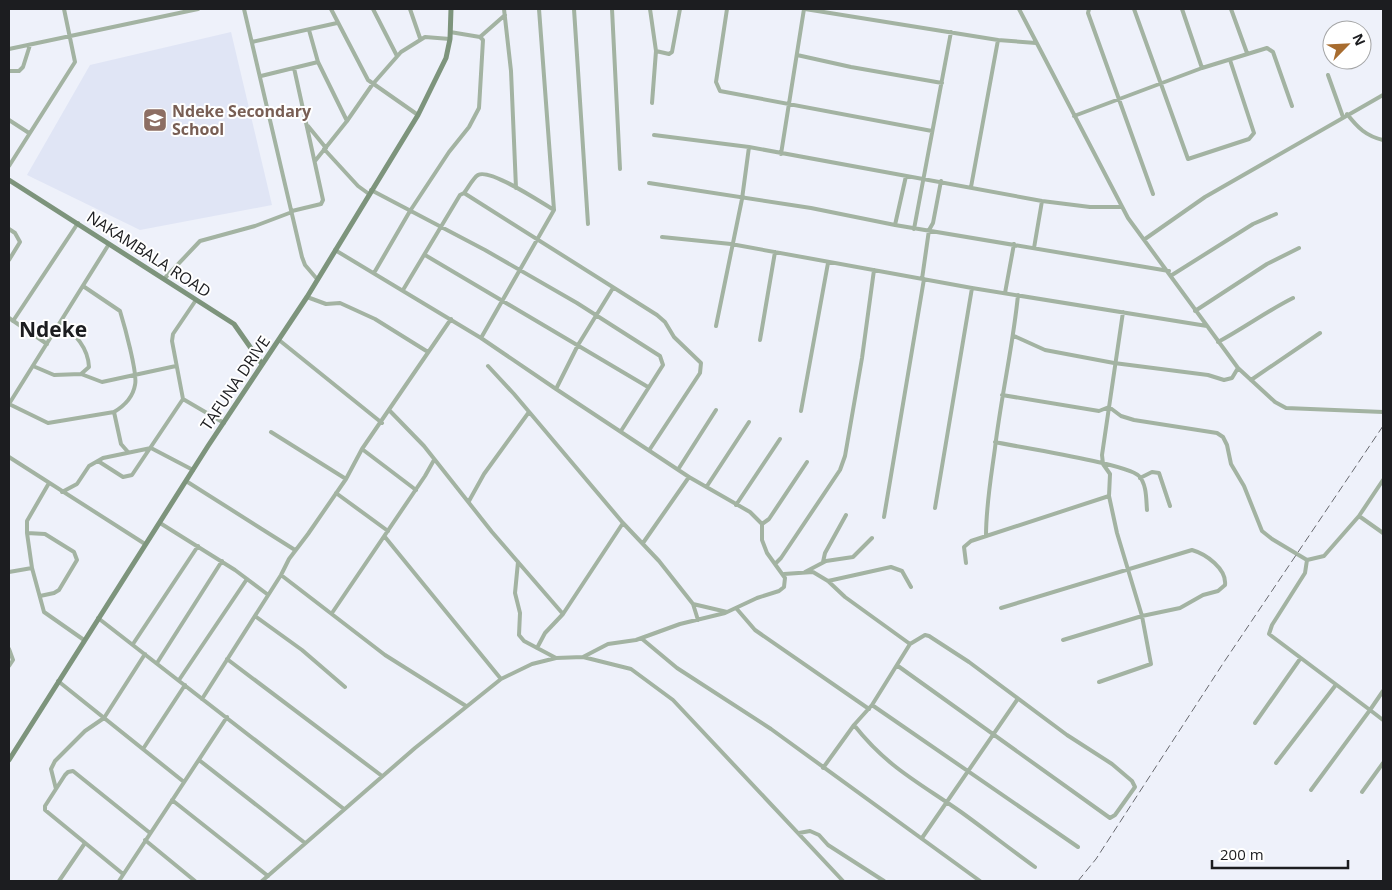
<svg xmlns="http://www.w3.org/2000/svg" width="1392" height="890" font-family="'Open Sans',sans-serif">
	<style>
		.built { fill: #e0e5f5 }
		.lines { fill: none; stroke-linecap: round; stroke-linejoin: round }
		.street { stroke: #a3b3a2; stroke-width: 4 }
		.secondary { stroke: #7d947c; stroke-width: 5 }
		.rail { stroke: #68696f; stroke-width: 1; stroke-dasharray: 8 4; stroke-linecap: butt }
		.labels { text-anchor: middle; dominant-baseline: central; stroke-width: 4; stroke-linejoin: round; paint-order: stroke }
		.education-label { font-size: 16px; font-weight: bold; fill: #785e54; stroke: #fff; text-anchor: start }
		.street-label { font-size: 16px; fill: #1c1d20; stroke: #fff }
		.district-label { font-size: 21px; font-weight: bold; fill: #1c1d20; stroke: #fff }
	</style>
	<rect width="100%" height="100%" fill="#eef1fa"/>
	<path class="built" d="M231,32L272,205L140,230L27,175L90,65Z"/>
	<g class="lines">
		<path class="street" d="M244,9L302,257L305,265L317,279
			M331,9L368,80L418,115
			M373,9L397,56
			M410,9L420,38
			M504,9L511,71L516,188
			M574,9L588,224
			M612,9L620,169
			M650,9L656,51L652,103
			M727,9L716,82L720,91L932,131
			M805,9L998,40L1036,43
			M1019,9L1128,218L1238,368L1275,402L1286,408L1383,412
			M1089,9L1088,13L1153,194
			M1134,9L1188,159L1249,139L1254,133L1230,60
			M1182,9L1202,68
			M1231,9L1247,53
			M309,30L318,62L347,121
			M480,37L505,15
			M252,42L337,23
			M9,49L198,9
			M656,51L669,54L672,52L680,9
			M797,55L851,67L942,83
			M9,71H19L23,67L30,45
			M1328,75L1343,117
			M261,76L318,62
			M1347,114C1358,128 1366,136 1383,140
			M1074,116L1202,68L1267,48L1273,52L1292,106
			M9,120L29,133
			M308,126L326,148
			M654,135L749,147L1042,201L1090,207H1122
			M324,149L358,186L369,194
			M781,154L804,9
			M315,161L347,121L372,85L401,52L425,37L450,39
			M9,166L75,62L64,9
			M649,183L811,208L895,225L1169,271
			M971,187L998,40
			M371,190L485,250L577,303L660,356L663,365L621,431
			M464,193C468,188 473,178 478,175C490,168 542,203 554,210
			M292,211L321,204L323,200L294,68
			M895,225L906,176
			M9,229L15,233L20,242L9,260
			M914,229L951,32
			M662,237L731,244L972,288L1207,326
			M1145,239L1205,197L1383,95
			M1034,248L1042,201
			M335,250L481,338L556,389L689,477L750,512L762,524V540L767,553L785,578L784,587L779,591L757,598L725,613L680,624L636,640L608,644L583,657
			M425,255L648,387
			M374,273L410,211L449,152L469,127L479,108L483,40L480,37L450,32
			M1172,275L1253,224L1276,214
			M164,279L200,241L255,226L292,212
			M922,279L929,230L933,223L941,181
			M403,290L460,195L464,193L657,315L665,322L674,337L701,363L700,373L650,449
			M1005,293L1014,244
			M307,297L326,304L340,303L375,319L428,352
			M1195,311L1267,264L1299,248
			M9,318L47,344
			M13,321L78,223
			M61,322C75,335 88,347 89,367L81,374
			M716,326L742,199L749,147
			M1014,336L1045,350L1114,363L1208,375L1224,380L1232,378L1238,368
			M481,338L554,210L539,9
			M279,340L382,423
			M760,340L775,252
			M1218,342C1244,328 1267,311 1293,298
			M33,366L54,375L81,374L102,382L176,366
			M488,366L514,394L623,523L659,561L693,604L698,620
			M1251,380L1320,333
			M556,389L578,345L613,288
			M1002,395L1099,411L1109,407L1121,416L1134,420L1217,433L1223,437L1227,445L1231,464L1244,486L1262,531L1272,539L1307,560
			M183,399L224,423
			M9,404L48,423L114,412C124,406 133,397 135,385C138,374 124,324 120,311L83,286
			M9,404L109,244
			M390,411L424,446L492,532L563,614
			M801,411L828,263
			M114,412L121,444L128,452
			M271,432L346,479
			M995,442C1018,447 1128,464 1139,476C1147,485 1146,499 1147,510
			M362,449L416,490
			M9,457L145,544
			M98,461L123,477L132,475L183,399L172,341L173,334L196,300
			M679,468L716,410
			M1140,478L1152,472L1159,473L1170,506
			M1383,480L1359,516L1383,533
			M186,481L295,550
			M49,483L27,521V533L32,568L44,612L84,640
			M707,486L749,422
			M62,492L77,484L89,466L103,458L151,448L193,470
			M336,493L388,531
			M469,501L484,474L529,412
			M736,505L780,439
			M935,508L972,288
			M884,517L924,279
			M160,523L235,570L267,594
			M762,524L769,519L807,462
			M27,533L45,534L74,552L77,560L59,590L54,593L40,596
			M986,536C986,505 991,478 995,448C1001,397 1013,346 1018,295
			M385,537L501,679
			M643,543L689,477
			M518,562L515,593L520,613L519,635L524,641L556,658
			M823,562L825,553L846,515
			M966,563L964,547L971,541L1109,496
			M775,564L781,558L840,470L845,456L862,358L874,270
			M9,572L32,568
			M805,572L826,561L853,557L872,538
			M784,574L813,572L828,581L845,597L910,644
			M281,575L385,655L466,706
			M828,581L891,567L902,571L911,587
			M693,604L727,612
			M736,608L755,630L869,709
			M1001,608L1192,550C1206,554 1227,569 1225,585L1218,591L1203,595L1180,608L1142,616L1151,664L1099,682
			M332,613L425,476L434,460
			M255,616L302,650L345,687
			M98,618L344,809
			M641,638L677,668L771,729L980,881
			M1063,640L1142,616L1117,533L1109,496L1110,474L1103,464L1102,455L1123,312
			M133,644L198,546
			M537,648L545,633L563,614L623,523
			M9,649L13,660L9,666
			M227,659L382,776
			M157,663L222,561
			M179,680L247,579
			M58,681L184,782
			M1383,691L1370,710L1383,720
			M202,699L281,575L289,559L308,534L346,479L362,449L451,319
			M872,705L910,644L925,635L929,636L969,662L1067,735L1112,764L1132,781L1135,787L1115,815L1110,818L898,666
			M1255,723L1300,659
			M854,725C887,767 918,782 961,812C986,830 1010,849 1035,867
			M143,749L185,685
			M199,760L305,843
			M1276,763L1335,686
			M823,768L854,725L872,705L1078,847
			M56,789L51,769L55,761L85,731L104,718L145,654
			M1311,790L1370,710L1269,634L1272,625L1305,573L1307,560L1324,556L1359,516
			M1362,792L1383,763
			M172,800L268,876
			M799,833L810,831L819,835L828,845L884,881
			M922,838L1017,700
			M145,840L195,881
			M123,874L45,810V806L65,775L68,772L73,771L150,833
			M59,881L85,843
			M119,881L227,717
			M262,881L415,748L501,679L532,664L556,658L583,657L631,669L673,700L843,881"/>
		<path class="secondary" d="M9,180L234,324L262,364
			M9,760L208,446L307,297L418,115L446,58L450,39L451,9"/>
		<path class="rail" d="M1078,881L1096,859L1224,662L1383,426"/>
	</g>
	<defs>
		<symbol id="school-square" viewBox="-11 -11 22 22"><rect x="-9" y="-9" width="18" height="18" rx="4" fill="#8d6e63" stroke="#fff"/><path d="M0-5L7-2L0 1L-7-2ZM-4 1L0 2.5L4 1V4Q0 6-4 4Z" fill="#fff"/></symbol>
	</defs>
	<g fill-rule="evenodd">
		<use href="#school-square" x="141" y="106" width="28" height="28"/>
	</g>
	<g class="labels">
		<g class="education-label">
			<text x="172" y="111">Ndeke Secondary<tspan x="172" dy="18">School</tspan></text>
		</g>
		<g class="street-label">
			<text transform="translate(149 254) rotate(33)">NAKAMBALA ROAD</text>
			<text transform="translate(235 383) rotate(-56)">TAFUNA DRIVE</text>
		</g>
		<g class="district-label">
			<text x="53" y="329">Ndeke</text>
		</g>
	</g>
	<rect width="1392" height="890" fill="none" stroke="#1c1d20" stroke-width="20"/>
	<g transform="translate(1347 45) rotate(66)"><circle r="24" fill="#ffffff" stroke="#a4a5a6"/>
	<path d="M0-4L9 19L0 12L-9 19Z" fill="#a86c2f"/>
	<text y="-8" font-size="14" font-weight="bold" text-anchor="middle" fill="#1c1d20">N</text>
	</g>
	<path d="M1212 860v8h136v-8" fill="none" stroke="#1c1d20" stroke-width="2.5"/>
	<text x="1220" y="860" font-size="15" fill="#1c1d20" stroke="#ffffff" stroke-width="4" paint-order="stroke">200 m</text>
</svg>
